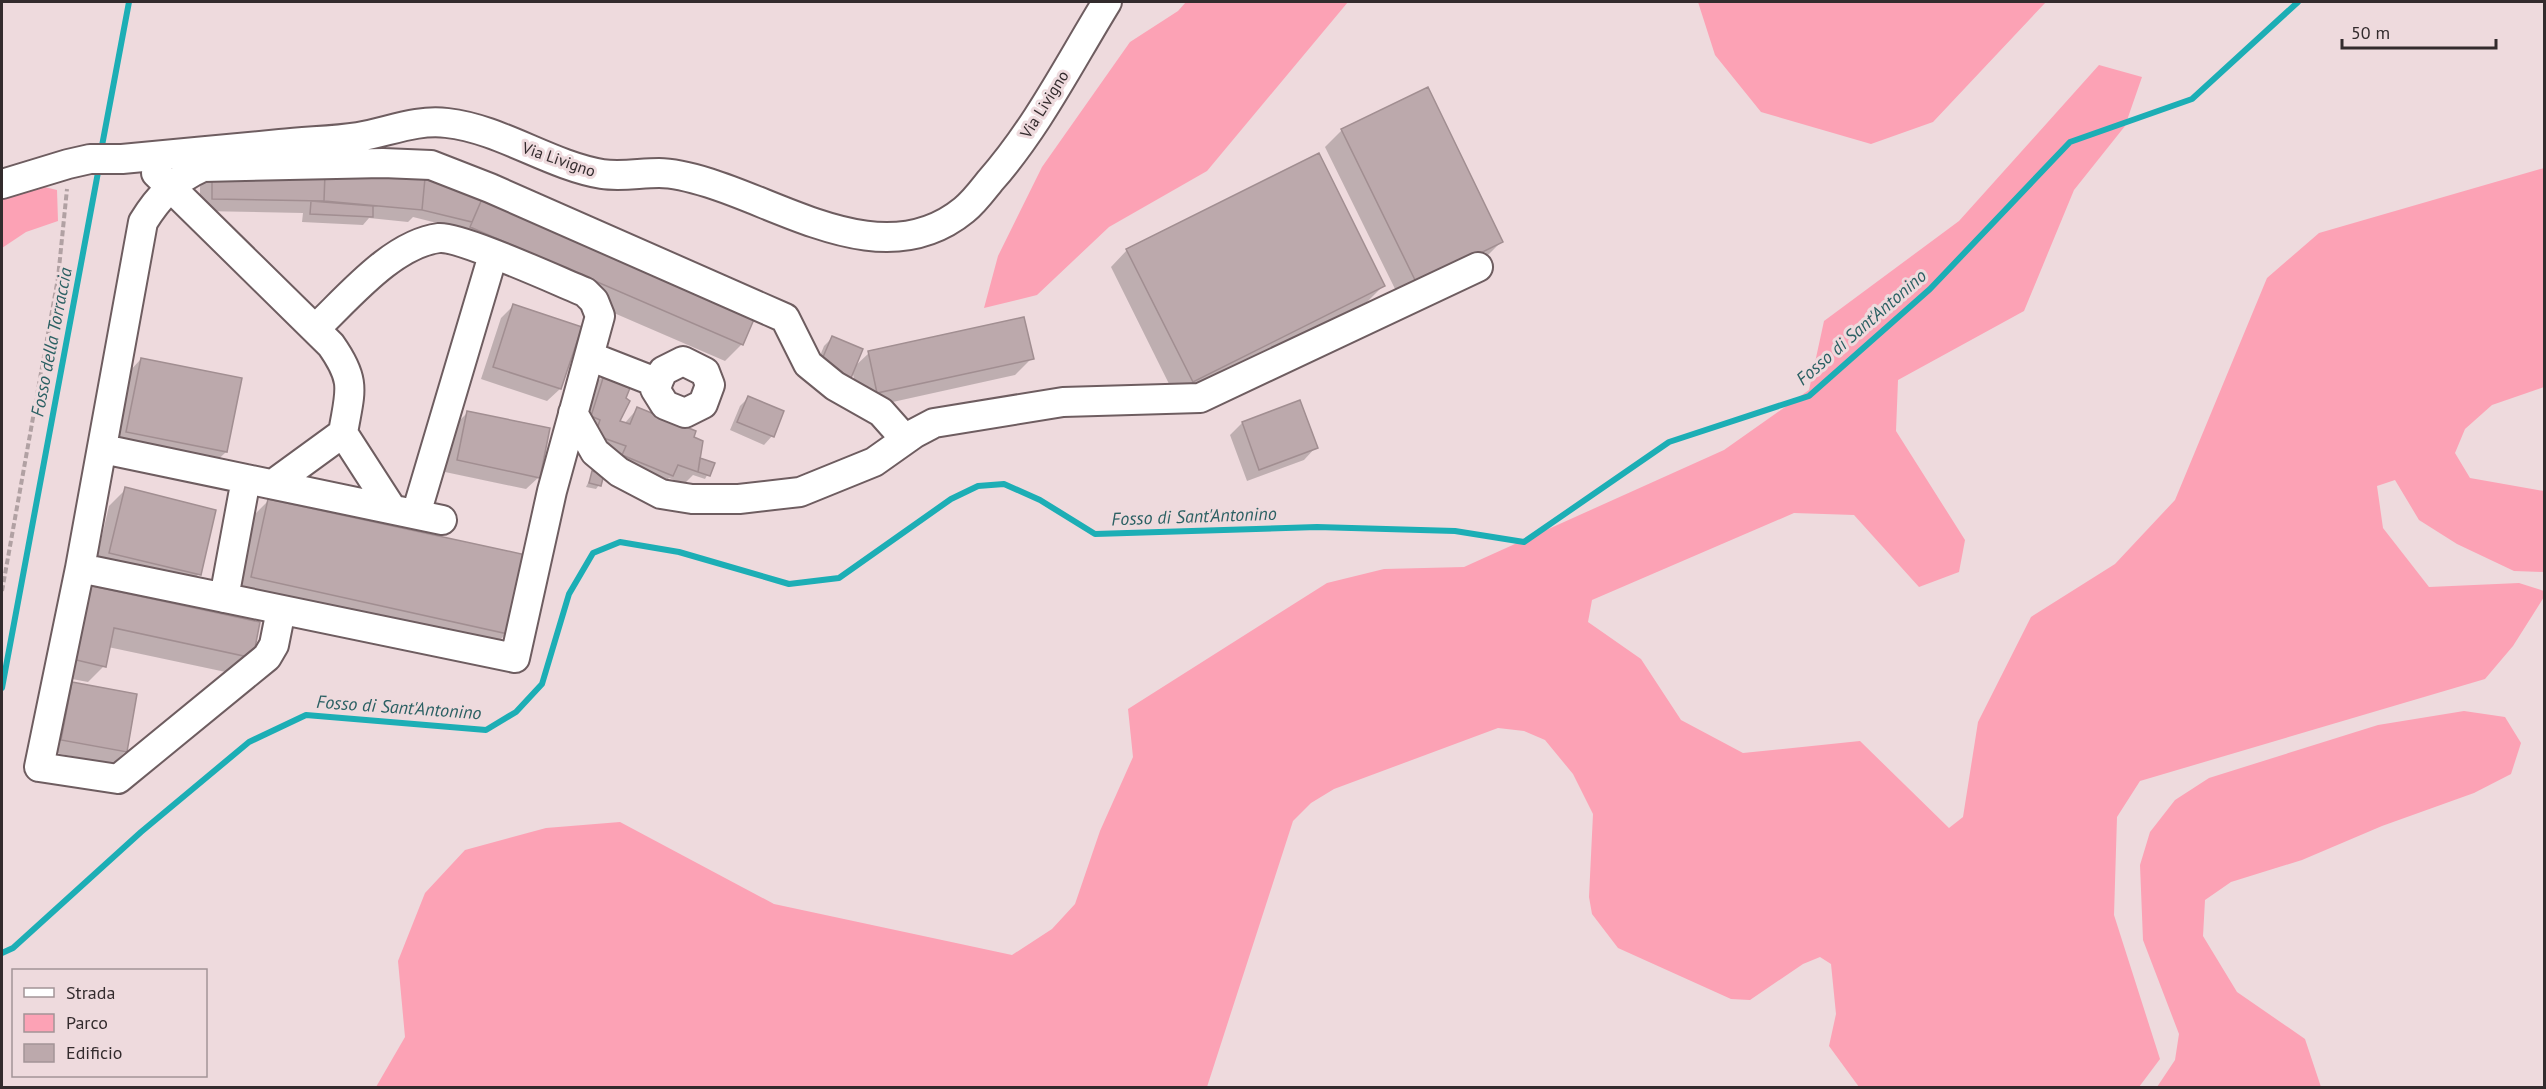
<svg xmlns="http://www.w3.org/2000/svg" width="2546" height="1089" font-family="'PT Sans',sans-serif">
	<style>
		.green { fill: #fca2b5 }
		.shadow { fill: #0003 }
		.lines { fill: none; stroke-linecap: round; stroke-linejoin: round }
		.stream { stroke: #1caeb5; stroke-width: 6 }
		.building { fill: #bca9ac; stroke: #a18e91; stroke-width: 1.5 }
		.minor-casing { stroke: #6e5d60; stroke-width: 32 }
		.path { stroke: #b1a1a3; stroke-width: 4; stroke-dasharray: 6 3; stroke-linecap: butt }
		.minor { stroke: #fff; stroke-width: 28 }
		.labels { text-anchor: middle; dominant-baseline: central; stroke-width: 6; stroke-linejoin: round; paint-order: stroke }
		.street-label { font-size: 16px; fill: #332b2d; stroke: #eedadd }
		.water-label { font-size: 18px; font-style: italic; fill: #2b6063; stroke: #eedadd }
	</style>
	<rect width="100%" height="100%" fill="#eedadd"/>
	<path class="green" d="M1186,2H1348L1207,171L1109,227L1037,295L984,308L998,256L1042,167L1130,42L1178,11Z
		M1698,2H2046L1933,122L1871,144L1761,112L1715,55Z
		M2099,65L2142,77L2125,126L2074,190L2024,311L1898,380L1896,431L1965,540L1959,572L1919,587L1854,515L1794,513L1592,600L1588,622L1641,659L1681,720L1743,753L1860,741L1949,828L1963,817L1978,722L2031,617L2115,564L2175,500L2267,278L2319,233L2544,168V387L2492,405L2465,429L2455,453L2470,478L2544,491V572L2514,571L2457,544L2419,520L2395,480L2377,486L2383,528L2429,587L2519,583L2544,591V597L2513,646L2485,679L2140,781L2117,817L2114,915L2160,1059L2139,1087H1859L1829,1046L1836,1014L1831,964L1820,957L1803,964L1750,1000L1731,999L1618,948L1592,914L1589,897L1593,814L1573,774L1545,740L1524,731L1498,728L1334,789L1311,803L1293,821L1207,1087H376L405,1037L398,961L425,893L465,850L546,828L620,822L774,904L1012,955L1052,929L1075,904L1100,831L1133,757L1128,709L1327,583L1384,569L1464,567L1724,450L1809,390L1824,321L1959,221Z
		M36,185L57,190L58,221L26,232L2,248V192Z
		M2464,711L2505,717L2521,743L2511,774L2474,793L2382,826L2302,860L2231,882L2205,900L2203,936L2237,992L2305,1039L2321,1087H2157L2175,1060L2179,1034L2143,940L2140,865L2150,832L2175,800L2209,778L2378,725Z"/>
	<path class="shadow" d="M1342,130L1502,241L1485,258L1400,299L1325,147Z
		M213,173L481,200L753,318L742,344L725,361L454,244L461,229L413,217L408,222L369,218L363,225L302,222L303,213L200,211V186Z
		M1127,250L1384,285L1367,302L1176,398L1111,267Z
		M514,305L560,389L547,401L481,379L501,318Z
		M832,338L853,368L869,353L1032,358L1015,375L861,409L852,370L841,385L813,373L824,346Z
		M141,359L226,452L209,468L110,448L125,376Z
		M605,374L618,422L624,424L638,408L692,438L699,459L713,464L705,479L693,475L684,484L669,478L659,488L579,428L593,386Z
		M748,398L782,412L772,436L764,445L730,430L740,406Z
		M468,412L539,477L526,489L445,472L455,425Z
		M1242,423L1316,447L1304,460L1247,481L1230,435Z
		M593,473L599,485L596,489L586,487Z
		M126,489L199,574L182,591L94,570L109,506Z
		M269,500L507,633L490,650L236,594L252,517Z
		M88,587L251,657L235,674L108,647L104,666L88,682L56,676Z
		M72,684L126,751L113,764L50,752L60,696Z"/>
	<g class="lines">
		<path class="stream" d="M101,151L129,2
			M2,688L99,167
			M2,953L13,948L141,832L249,742L306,715L486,730L516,712L542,684L569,594L593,553L620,542L679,552L789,584L839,578L951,499L978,486L1004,484L1040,500L1095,534L1317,527L1455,531L1524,542L1669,442L1809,396L1930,289L2070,142L2192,99L2298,2"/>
	</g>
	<path class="building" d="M1428,87L1503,242L1417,284L1341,129Z
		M1319,153L1385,286L1193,382L1126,249Z
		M212,172L325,174L324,201L212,199Z
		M325,172L425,178L422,210L324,201Z
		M425,178L482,199L472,222L422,210Z
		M482,199L755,317L743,345L470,227Z
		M311,201L373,206V217L310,214Z
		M513,304L582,327L561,389L493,367Z
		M1024,317L1034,359L877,393L868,351Z
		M832,336L863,349L851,378L820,364Z
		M141,358L242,378L227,452L126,432Z
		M605,372L632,383L626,398L630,401L620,421L630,424L637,407L696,431L694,437L703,441L698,472L678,465L673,476L622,455L626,446L595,435L600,420L591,416Z
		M748,396L784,411L774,437L737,422Z
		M1300,400L1318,448L1259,470L1242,422Z
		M467,411L550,428L540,478L457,460Z
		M700,458L715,463L710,476L698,472Z
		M592,471L604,474L601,486L589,483Z
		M125,487L216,510L201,575L109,553Z
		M268,499L526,555L508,634L251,577Z
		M88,585L260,622L253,658L114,628L106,667L72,659Z
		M72,682L137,694L127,752L61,740Z"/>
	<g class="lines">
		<defs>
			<path id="minor" d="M156,173L331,345C357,382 350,391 343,433L273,484
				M2,184L68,164L90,159H122C175,154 227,149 280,144C306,141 332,141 358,137C388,132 417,119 447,123C501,129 549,165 602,174C621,177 640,173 659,173C675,173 693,178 709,183C789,208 886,274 964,210C974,202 982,191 990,181C1037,128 1070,62 1107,2
				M315,329C348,298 392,244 439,238C460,236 560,282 585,292L594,301L600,316L552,491L515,658L80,568L143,222C159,196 176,179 203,167L383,163L431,165L490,188L785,318L808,364L835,386L881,412L905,439
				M589,356L658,383
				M683,361L705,372L710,385L703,404L685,413L665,405L655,389L663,371Z
				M573,413L595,452L619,472L661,494L692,499H739L800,492L874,462L915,433L934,423L1063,402L1200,398L1478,267
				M343,433L392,509
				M103,449L442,520
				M416,514L493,255
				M80,568L39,767L118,779L267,657L274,645L281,610
				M224,598L246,479"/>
		</defs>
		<use href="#minor" class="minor-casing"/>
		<path class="path" d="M2,591L58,278L67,189"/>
		<use href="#minor" class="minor"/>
	</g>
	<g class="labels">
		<g class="street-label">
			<text transform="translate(1044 104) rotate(-58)">Via Livigno</text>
			<text transform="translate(559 159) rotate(19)">Via Livigno</text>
		</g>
		<g class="water-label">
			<text transform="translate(1861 327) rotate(-41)">Fosso di Sant'Antonino</text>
			<text transform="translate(51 342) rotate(-79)">Fosso della Torraccia</text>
			<text transform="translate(1194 516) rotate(-2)">Fosso di Sant'Antonino</text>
			<text transform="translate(399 707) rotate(4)">Fosso di Sant'Antonino</text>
		</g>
	</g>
	<rect width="2546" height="1089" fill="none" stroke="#332b2d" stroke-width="6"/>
	<rect x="12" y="969" width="195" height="108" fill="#eedadd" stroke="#a39497" stroke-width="1.5"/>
	<rect x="24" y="988" width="30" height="9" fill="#ffffff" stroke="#a39497" stroke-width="1.5"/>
	<text x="66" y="999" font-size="18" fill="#332b2d">Strada</text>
	<rect x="24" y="1014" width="30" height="18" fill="#fca2b5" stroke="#a39497" stroke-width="1.5"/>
	<text x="66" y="1029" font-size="18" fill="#332b2d">Parco</text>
	<rect x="24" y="1044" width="30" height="18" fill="#bca9ac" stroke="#a39497" stroke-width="1.5"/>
	<text x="66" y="1059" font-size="18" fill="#332b2d">Edificio</text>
	<path d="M2342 39v9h154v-9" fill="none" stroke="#332b2d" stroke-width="3"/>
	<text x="2351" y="39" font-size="18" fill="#332b2d" stroke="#eedadd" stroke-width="4.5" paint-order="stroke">50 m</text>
</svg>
